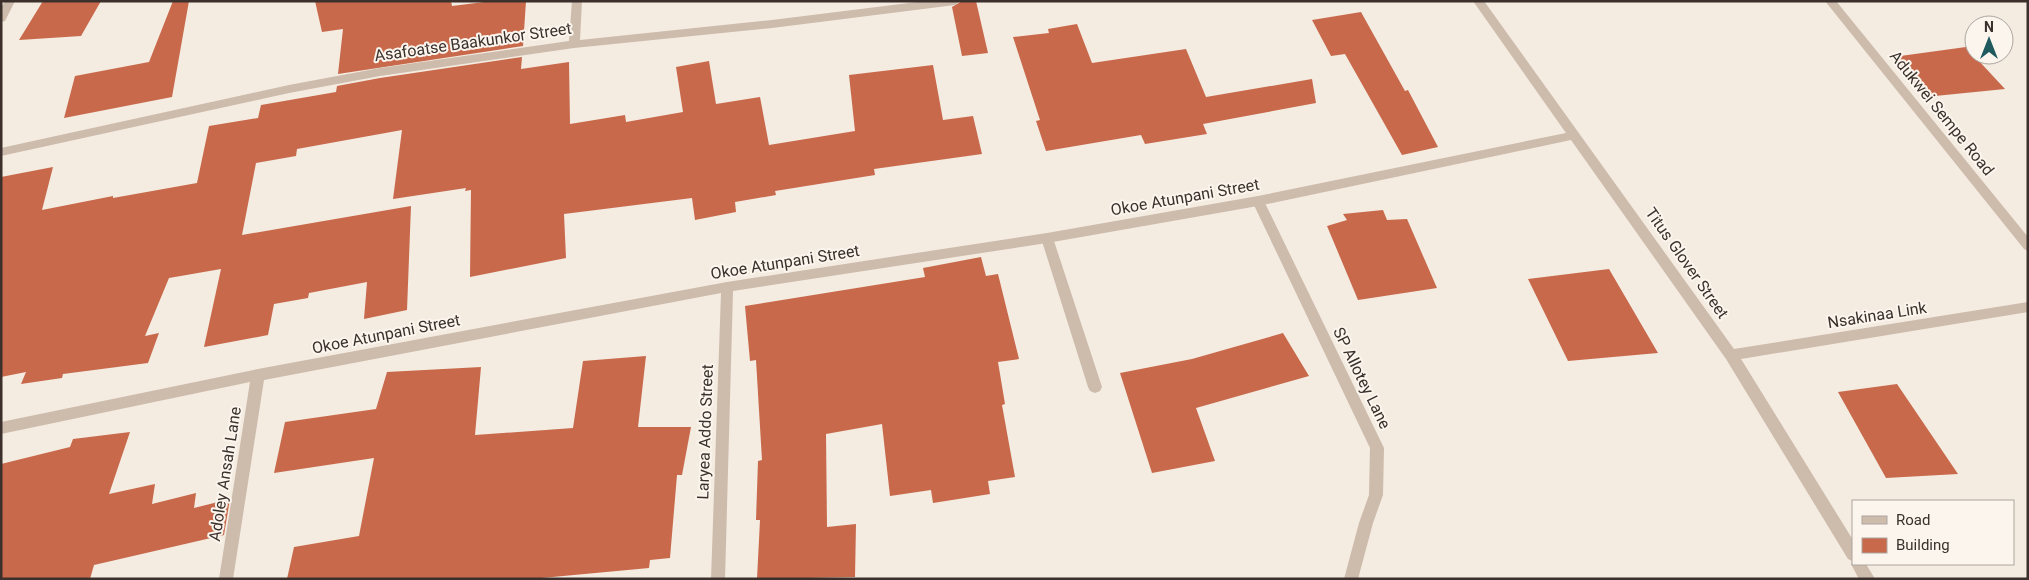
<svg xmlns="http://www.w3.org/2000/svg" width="2029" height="580" font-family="Roboto,sans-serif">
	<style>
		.building { fill: #c8694b }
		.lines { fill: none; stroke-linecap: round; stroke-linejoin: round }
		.lane { fill: #cdbbac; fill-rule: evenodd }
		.street { fill: #cdbbac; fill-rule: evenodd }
		.labels { text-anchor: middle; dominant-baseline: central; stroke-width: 4; stroke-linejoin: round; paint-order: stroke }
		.street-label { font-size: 16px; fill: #3b302b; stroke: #fbf5ee }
	</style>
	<rect width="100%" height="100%" fill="#f4ebe1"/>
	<path class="building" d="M43,1H101L81,36L19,40Z
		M173,1H189L172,97L64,118L75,76L149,62Z
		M315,1H451L452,6L492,1H526L523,46L338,74L343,29L322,32Z
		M962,1H976L988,53L962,56L952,7Z
		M1361,12L1405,91L1408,90L1438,147L1402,155L1345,54L1331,56L1312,20Z
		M1077,24L1092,63L1186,49L1206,97L1312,79L1316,103L1203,124L1207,134L1145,144L1141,135L1046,151L1036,121L1040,120L1013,37L1049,33L1048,29Z
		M1966,47L2005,89L1925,97L1893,57Z
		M522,57L521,69L569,62L570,124L625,115L626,122L683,112L676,67L709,61L716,104L760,97L769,145L855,131L849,75L933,65L943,120L973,116L982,154L874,169L875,175L775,191L776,195L735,202L736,212L695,220L692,198L564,214L566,258L470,277L471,190L465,191L466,188L393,199L402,130L297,149L296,156L256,163L242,235L411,206L407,310L364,319L367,282L309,293L308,298L274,304L268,335L204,347L221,269L169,278L145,336L159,333L148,363L63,374L62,378L21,384L26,372L1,377V177L53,167L42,210L113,196V198L197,183L209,126L258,118L261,105L336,92L337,86L380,78Z
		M1383,210L1387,220L1407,219L1437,288L1358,300L1327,226L1347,220L1343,214Z
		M981,257L986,276L998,274L1019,359L998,362L1005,404L1002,405L1015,477L988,481L990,494L933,503L931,490L890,496L882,424L826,434L827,527L856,524L855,577L757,579L760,520H756L758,461L762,460L756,360L750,361L745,306L925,277L923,268Z
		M1609,269L1658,353L1568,361L1528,279Z
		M1283,333L1309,376L1196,408L1215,461L1152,473L1120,373L1192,359Z
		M646,356L638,427H691L682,475H677L670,558L650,560L649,568L531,579H287L294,547L359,536L374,458L274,473L285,422L376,409L387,372L481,367L475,435L573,428L583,361Z
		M1897,384L1958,474L1886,478L1838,392Z
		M130,432L109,494L155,484L152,504L196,493L194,508L230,499L224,535L94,565L90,579H1V464L70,447L73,439Z"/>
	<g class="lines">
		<path class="lane" d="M1258,196L1262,198L1264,201L1384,448L1383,495L1373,523L1358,579H1344L1359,523L1369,495L1370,448L1252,201L1254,198Z
			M1047,233L1051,235L1053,238L1102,387L1100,391L1095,393L1090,391L1088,387L1041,238L1043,235Z"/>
		<path class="street" d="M5,1H15L5,21L1,22V8Z
			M572,1H582L580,40L772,20L925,1H960L955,5L772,28L574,48L380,76L289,93L1,156V148L289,85L380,68L569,41Z
			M1473,1H1484L1734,349L2028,302V312L1741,359L1853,540V564H1866L1875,579H1859L1851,564L1852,561L1848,559L1726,359L1571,140L1258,206L1047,243L733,291L725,579H711L721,293L264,380L233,579H219L250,382L1,434V422L258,369L727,282L1047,233L1258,196L1566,133Z
			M1825,1H1836L2028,237V251L2024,249Z"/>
	</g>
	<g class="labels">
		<g class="street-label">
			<text transform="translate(473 42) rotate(-8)">Asafoatse Baakunkor Street</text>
			<text transform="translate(1942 113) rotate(51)">Adukwei Sempe Road</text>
			<text transform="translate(1185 197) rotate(-10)">Okoe Atunpani Street</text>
			<text transform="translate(785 262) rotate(-9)">Okoe Atunpani Street</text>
			<text transform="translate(1687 263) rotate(55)">Titus Glover Street</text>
			<text transform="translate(1877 315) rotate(-9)">Nsakinaa Link</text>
			<text transform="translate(386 334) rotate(-11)">Okoe Atunpani Street</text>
			<text transform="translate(1362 378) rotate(64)">SP Allotey Lane</text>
			<text transform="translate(705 432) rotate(-88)">Laryea Addo Street</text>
			<text transform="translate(225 474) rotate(-81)">Adoley Ansah Lane</text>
		</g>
	</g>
	<rect width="2029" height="580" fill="none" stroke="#3b302b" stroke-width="5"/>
	<rect x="1852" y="500" width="162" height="65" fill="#fbf5ee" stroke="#aea6a0"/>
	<rect x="1862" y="516" width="25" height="8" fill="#cdbbac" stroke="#aea6a0"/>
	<text x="1896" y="525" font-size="15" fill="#3b302b">Road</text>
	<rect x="1862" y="538" width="25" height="15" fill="#c8694b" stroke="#aea6a0"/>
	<text x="1896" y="550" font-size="15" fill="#3b302b">Building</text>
	<g transform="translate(1989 40)"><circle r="24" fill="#fbf5ee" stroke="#aea6a0"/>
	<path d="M0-4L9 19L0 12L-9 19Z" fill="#1f5a5e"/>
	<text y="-8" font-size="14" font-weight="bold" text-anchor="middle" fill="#3b302b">N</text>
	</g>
</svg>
